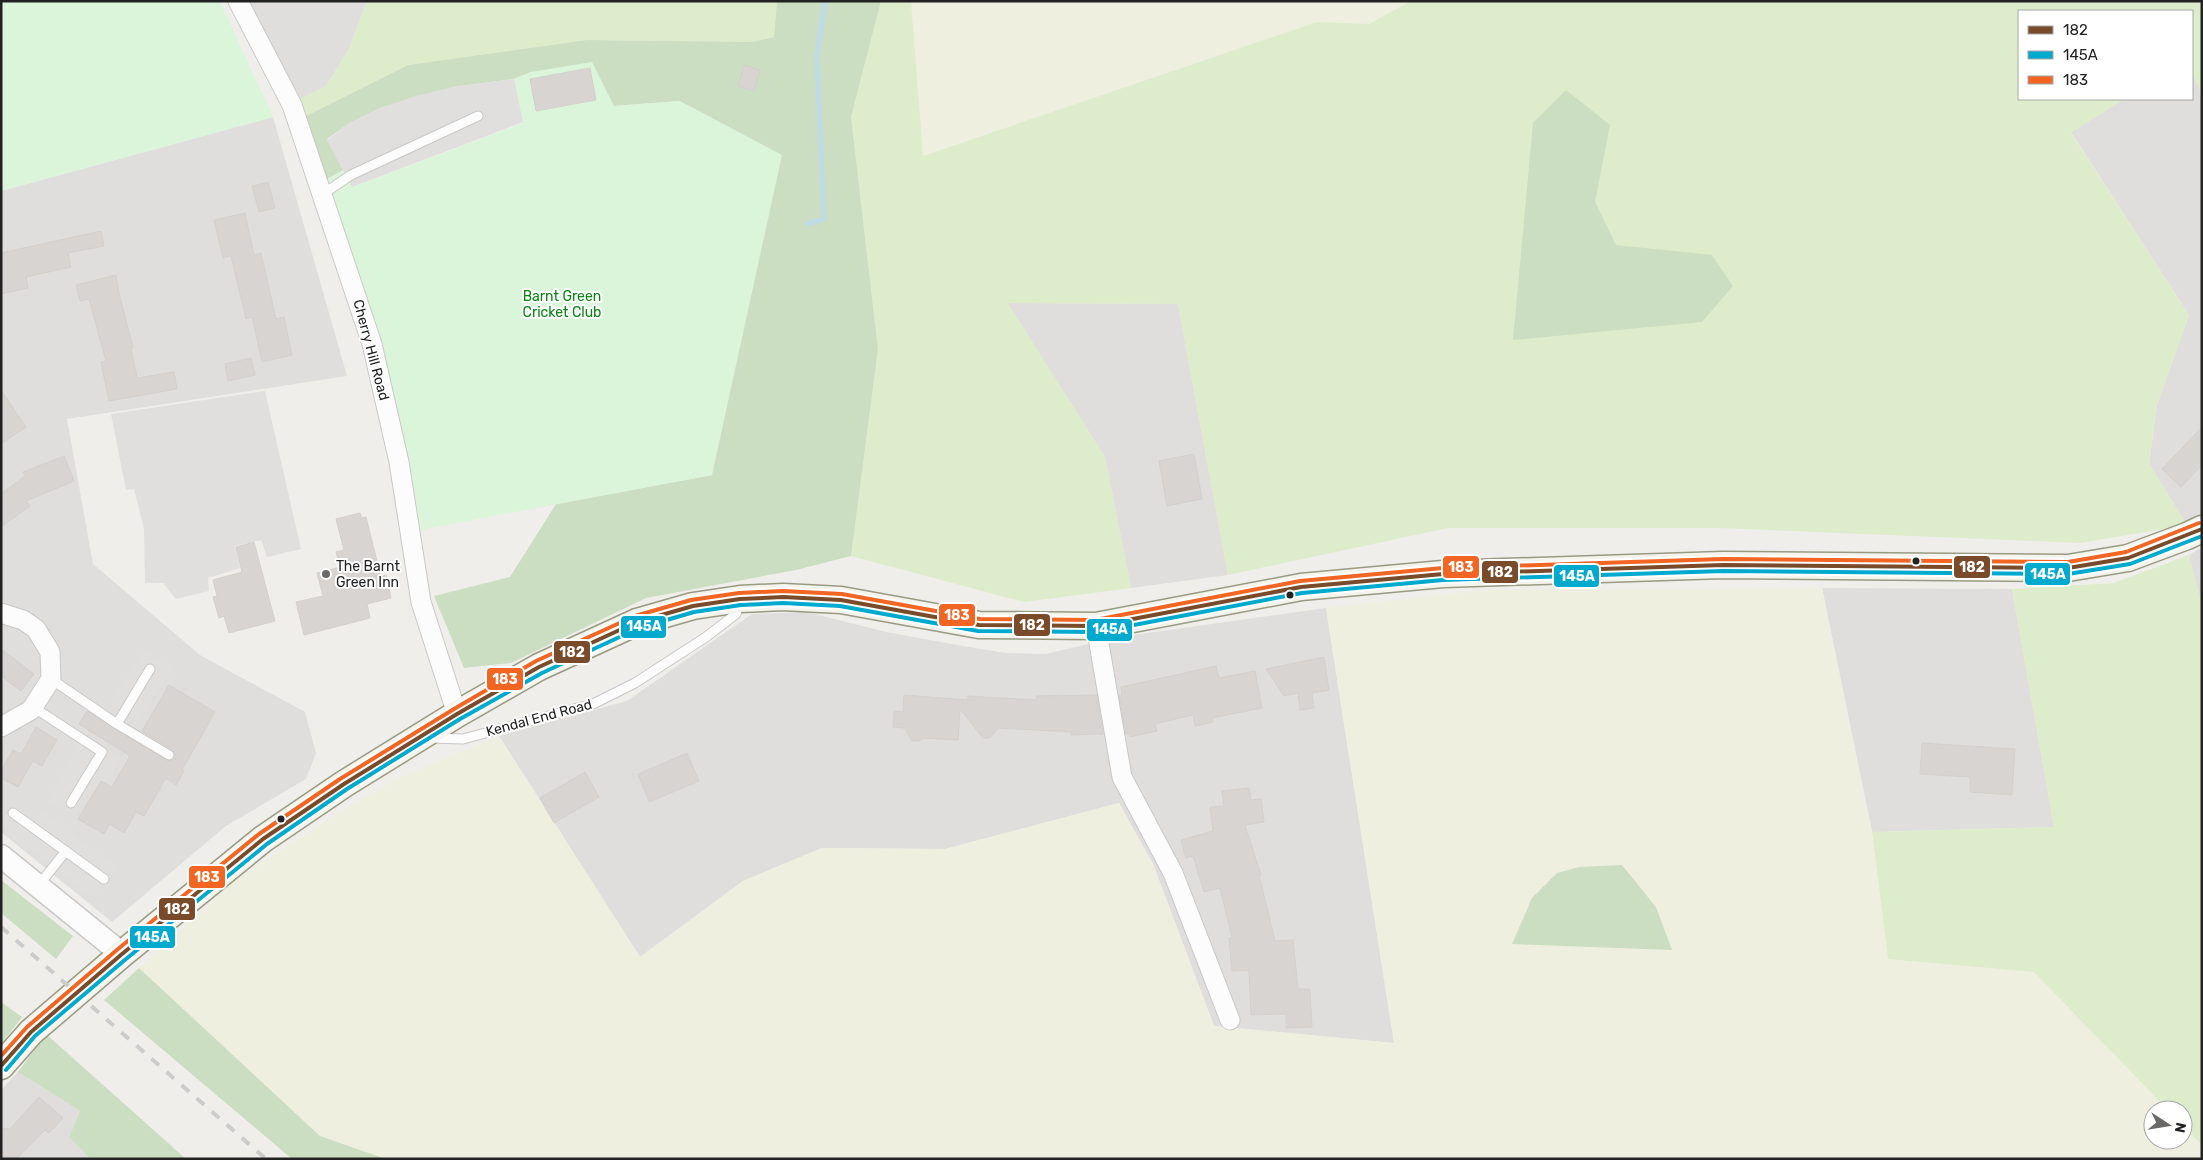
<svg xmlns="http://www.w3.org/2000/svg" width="2203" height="1160" font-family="Rubik,sans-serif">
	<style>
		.residential { fill: #dfdedc }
		.farmland { fill: #efefdf }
		.grass { fill: #ddeccb }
		.forest { fill: #cbdec1 }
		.park { fill: #daf5da }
		.parking { fill: #e0dfde }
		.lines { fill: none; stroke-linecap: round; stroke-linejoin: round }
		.stream { stroke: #bfdbe3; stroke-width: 5.5 }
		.building { fill: #d7d4d2; stroke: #d3d0cc }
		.service-casing { stroke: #c9c8c7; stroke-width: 11 }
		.minor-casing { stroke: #c9c8c7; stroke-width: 21 }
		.tertiary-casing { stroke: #c9c8c7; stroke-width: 25 }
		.secondary-casing { stroke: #999a82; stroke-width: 29 }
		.service { stroke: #fdfcfc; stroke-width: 9 }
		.minor { stroke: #fdfcfc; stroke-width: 19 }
		.tertiary { stroke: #fdfcfc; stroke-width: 22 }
		.secondary { stroke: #f4f4ed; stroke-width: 26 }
		.rail { stroke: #ccc; stroke-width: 4; stroke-dasharray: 10 10; stroke-linecap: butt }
		.bus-1-casing { stroke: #fff; stroke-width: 8 }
		.bus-2-casing { stroke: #fff; stroke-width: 8 }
		.bus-3-casing { stroke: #fff; stroke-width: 8 }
		.bus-1 { stroke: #7a4b2a; stroke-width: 4 }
		.bus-2 { stroke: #00a9ce; stroke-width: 4 }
		.bus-3 { stroke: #f26522; stroke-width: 4 }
		.bus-dot { fill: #222; stroke: #fff; stroke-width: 2 }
		.poi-dot { fill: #6a6968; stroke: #fff; stroke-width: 2 }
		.labels { text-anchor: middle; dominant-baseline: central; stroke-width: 4; stroke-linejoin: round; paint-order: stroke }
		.park-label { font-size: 14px; fill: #0c8416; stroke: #fff }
		.street-label { font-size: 14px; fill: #222; stroke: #fff }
		.poi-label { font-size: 14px; fill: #222; stroke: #fff; text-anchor: start }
		.line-badge { stroke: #fff; stroke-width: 2 }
		.badge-label { font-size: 14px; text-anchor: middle; font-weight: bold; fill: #fff }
	</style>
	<rect width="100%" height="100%" fill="#f0eeeb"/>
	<path class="residential" d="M248,1H367L349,49L326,86L298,100Z
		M2192,73L2202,94V516L2187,525L2149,464L2157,405L2189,315L2071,132L2124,99H2192Z
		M273,117L347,376L67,419L93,564L200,655L305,712L316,753L306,779L226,826L112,922L1,832V191Z
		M1007,303L1178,304L1228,575L1131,588L1105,457Z
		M2202,547V606L2189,555Z
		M1822,588L2012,589L2054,827L1872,832Z
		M1326,608L1394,1043L1214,1026L1153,864L1119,803L945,849L822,848L743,881L640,957L499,736L627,701L752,614L807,612L886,632L963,646L1005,653L1045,654L1119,637Z
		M18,1072L80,1111L69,1137L90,1159H1V1090Z"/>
	<path class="farmland" d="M911,1H1411L1369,24L1317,22L922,156Z
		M1822,588L1872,832L1888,959L2034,972L2168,1110H2153V1140H2183V1126L2202,1145V1159H386L320,1136L139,968L237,879L337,814L398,778L499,736L640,957L743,881L822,848L945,849L1119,803L1153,864L1214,1026L1394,1043L1326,608L1485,590Z"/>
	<path class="grass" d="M367,1H777L774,37L752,42L587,40L408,65L304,117L298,100L326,86L349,49Z
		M881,1H911L923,156L1317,22L1369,24L1411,1H2202V94L2192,73V11H2019V99H2124L2071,133L2189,315L2157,405L2149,464L2187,525L2080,543L1719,528H1448L1228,575L1178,304L1008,303L1105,457L1131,588L1024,602L851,556L878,349L851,117Z
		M2189,555L2202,606V1145L2183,1126V1110H2168L2034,972L1888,959L1872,832L2054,827L2012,589L2114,583Z"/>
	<path class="forest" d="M777,1H881L851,117L878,349L851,556L796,570L646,598L511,663L464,668L434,596L510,577L556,504L712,475L680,101L614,106L531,72L514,79L453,87L380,108L348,124L327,139L343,170L326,180L304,117L408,65L587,40L752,42L774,37Z
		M1566,90L1610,125L1595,202L1616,245L1712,255L1733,286L1702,322L1513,340L1533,123Z
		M1622,865L1656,907L1672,950L1512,944L1532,898L1557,873L1579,867Z
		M1,880L73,936L56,959L1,913Z
		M139,968L320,1136L386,1159H292L104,1000Z
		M1,1002L22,1017L1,1044Z
		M46,1034L186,1159H90L69,1137L80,1111L18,1072Z"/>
	<path class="park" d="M1,1H220L273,117L1,191Z
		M592,62L614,106L680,101L782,155L712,475L420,530L382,342L326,180L343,170L353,187L523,123L514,79L531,72Z"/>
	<path class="parking" d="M514,79L523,122L352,187L327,140L348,124L380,108L416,96L453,87Z
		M265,391L301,549L267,557L261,540L235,546L240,568L208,578L209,591L176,599L163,583H145L144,529L134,489L126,490L111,414Z
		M145,650L173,669L138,721L110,702Z
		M83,737L120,758L99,794L91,789L75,816L48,800Z
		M13,804L36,823L45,812L116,868L93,898L1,825V818Z"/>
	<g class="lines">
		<path class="stream" d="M807,224L824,219L817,58L825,1"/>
	</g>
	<path class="building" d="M744,65L760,70L754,91L738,86Z
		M590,68L596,100L536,111L530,79Z
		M268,182L275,208L259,212L252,186Z
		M245,213L254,255L261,253L276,319L284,317L292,355L262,362L252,317L246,319L231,256L223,258L214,220Z
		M101,231L104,246L68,253L71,267L26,277L28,288L1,294V253Z
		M116,275L119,293L133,348H131L137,378L174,372L177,389L109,401L101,362L106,361L89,299L80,301L76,285Z
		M251,358L255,375L228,381L225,364Z
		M1,390L26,427L1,444Z
		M2202,427V465L2181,487L2162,469Z
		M1194,454L1202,499L1167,506L1159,461Z
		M64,456L74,481L26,501L30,506L1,527V494L25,476L23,472Z
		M360,513L362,518L366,517L381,577L386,575L391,598L367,604L370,618L304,635L296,602L323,596L317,573L340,567L336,552L344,550L336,519Z
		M254,542L275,621L229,633L224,616L219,618L213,597L217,596L213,580L242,572L236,547Z
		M1,649L34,674L21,691L1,676Z
		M1324,657L1329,690L1312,693L1314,708L1300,710L1298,693L1284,696L1266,669Z
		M1216,666L1219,678L1255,671L1262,708L1212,718L1213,722L1195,726L1193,715L1155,724L1157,731L1130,737V734H1126L1119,695H1122L1121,687Z
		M169,685L215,712L182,770L184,771L176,785L166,778L144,816L136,812L124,833L110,824L104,834L78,819L101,781L112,787L130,756L79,724L87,711L166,760L172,761L175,756L173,750L142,731Z
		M904,695L968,700V696L1036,700L1037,696L1097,695L1103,734L1071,735V732L998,728L990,738H983L960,709L958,740L923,738L919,741H912L905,728L893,727L894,711L903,712Z
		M36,727L57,740L42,766L33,761L18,787L1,778V771L13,750L21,754Z
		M1922,743L2015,749L2012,795L1970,792V777L1920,774Z
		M687,753L699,781L649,802L638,774Z
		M585,772L599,797L554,823L540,798Z
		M1249,788L1251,800L1261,799L1264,822L1245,825L1261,875H1259L1275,941L1293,940L1298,989H1310L1312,1027L1286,1028V1014L1251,1015L1249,970L1232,971L1229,938L1232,937L1220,888L1204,892L1193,856L1186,858L1181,840L1213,831L1210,807L1224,806L1222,791Z
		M39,1097L63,1118L49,1133L45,1130L16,1159H1V1128L10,1129Z"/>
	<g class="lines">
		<defs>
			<path id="service" d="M323,194L351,175L478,116
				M51,679L117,724L169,755
				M33,707L102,752L71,803
				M117,724L150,669
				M431,738L463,739L593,704L635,683L706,637L736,614L740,601
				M13,813L104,879
				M38,886L66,851"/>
			<path id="minor" d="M238,1L292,105L372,344L399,462L421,602L457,714
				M1,613L23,620L36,629L50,652L51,679L31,710L1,727
				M1096,626L1122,777L1173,873L1230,1020"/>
			<path id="tertiary" d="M1,856L122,954"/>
			<path id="secondary" d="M1,1066L31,1032L122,954L263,839L344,784L457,714L539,667L637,622L693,606L740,599L783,597L841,600L979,625L1096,626L1301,587L1443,574L1723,565L2068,568L2128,558L2187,536L2202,529"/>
		</defs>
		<use href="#service" class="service-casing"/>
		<use href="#minor" class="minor-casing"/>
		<use href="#tertiary" class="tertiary-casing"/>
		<use href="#secondary" class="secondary-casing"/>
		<use href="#service" class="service"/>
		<use href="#minor" class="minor"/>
		<use href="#tertiary" class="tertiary"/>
		<use href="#secondary" class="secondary"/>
		<path class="rail" d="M1,927L266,1159"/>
		<defs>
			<path id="bus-1" d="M1,1066L31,1032L122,954L263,839L344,784L457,714L539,667L637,622L693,606L740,599L783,597L841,600L979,625L1096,626L1301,587L1443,574L1723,565L2068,568L2128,558L2202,529"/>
			<path id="bus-2" d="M6,1070L35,1036L126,959L267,844L347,789L460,719L542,673L639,628L694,612L741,605L783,603L840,606L978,631L1097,632L1302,593L1443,580L1723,571L2068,574L2130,564L2202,536"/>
			<path id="bus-3" d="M1,1056L27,1027L118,949L259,834L340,779L454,709L536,661L635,616L691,600L739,593L783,591L842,594L980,619L1095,620L1300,581L1443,568L1723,559L2068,562L2126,552L2199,523"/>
		</defs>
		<use href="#bus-1" class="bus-1-casing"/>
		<use href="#bus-2" class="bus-2-casing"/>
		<use href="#bus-3" class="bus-3-casing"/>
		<use href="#bus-1" class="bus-1"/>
		<use href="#bus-2" class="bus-2"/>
		<use href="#bus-3" class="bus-3"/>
	</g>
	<g class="bus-dot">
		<circle cx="1916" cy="561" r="4.5"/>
		<circle cx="1290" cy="595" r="4.5"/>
		<circle cx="281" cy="819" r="4.5"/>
	</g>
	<circle class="poi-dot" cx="326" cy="574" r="5"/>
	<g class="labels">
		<g class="park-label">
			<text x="562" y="296">Barnt Green<tspan x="562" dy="16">Cricket Club</tspan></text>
		</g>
		<g class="street-label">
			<text transform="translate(371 350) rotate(75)">Cherry Hill Road</text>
			<text transform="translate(539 718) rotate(-15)">Kendal End Road</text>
		</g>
		<g class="poi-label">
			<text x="336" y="566">The Barnt<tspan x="336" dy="16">Green Inn</tspan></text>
		</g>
	</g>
	<g class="line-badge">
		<rect x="1953" y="555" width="38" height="24" rx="5" fill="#7a4b2a"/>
		<rect x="1442" y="555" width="38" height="24" rx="5" fill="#f26522"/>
		<rect x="1481" y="560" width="38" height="24" rx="5" fill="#7a4b2a"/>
		<rect x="2024" y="562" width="47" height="24" rx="5" fill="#00a9ce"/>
		<rect x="1553" y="564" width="47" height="24" rx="5" fill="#00a9ce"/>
		<rect x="938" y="603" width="38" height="24" rx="5" fill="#f26522"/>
		<rect x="1013" y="613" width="38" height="24" rx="5" fill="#7a4b2a"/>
		<rect x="620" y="615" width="47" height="24" rx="5" fill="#00a9ce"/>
		<rect x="1086" y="618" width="47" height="24" rx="5" fill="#00a9ce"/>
		<rect x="553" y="640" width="38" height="24" rx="5" fill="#7a4b2a"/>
		<rect x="486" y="667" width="38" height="24" rx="5" fill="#f26522"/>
		<rect x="188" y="865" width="38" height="24" rx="5" fill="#f26522"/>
		<rect x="158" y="897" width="38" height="24" rx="5" fill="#7a4b2a"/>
		<rect x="129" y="925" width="47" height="24" rx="5" fill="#00a9ce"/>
	</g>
	<g class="badge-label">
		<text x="1972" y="572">182</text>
		<text x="1461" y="572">183</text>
		<text x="1500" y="577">182</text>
		<text x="2048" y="579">145A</text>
		<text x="1577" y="581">145A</text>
		<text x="957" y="620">183</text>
		<text x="1032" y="630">182</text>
		<text x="644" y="631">145A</text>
		<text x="1110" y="634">145A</text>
		<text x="572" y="657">182</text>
		<text x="505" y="684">183</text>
		<text x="207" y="882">183</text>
		<text x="177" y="914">182</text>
		<text x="152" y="942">145A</text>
	</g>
	<rect width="2203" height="1160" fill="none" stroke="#222222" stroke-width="5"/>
	<rect x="2018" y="10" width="175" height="90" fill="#ffffff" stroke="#a7a7a7"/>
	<rect x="2028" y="26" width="25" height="8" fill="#7a4b2a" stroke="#a7a7a7"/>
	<text x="2063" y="35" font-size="15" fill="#222222">182</text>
	<rect x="2028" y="51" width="25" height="8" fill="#00a9ce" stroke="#a7a7a7"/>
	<text x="2063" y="60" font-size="15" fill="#222222">145A</text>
	<rect x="2028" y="76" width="25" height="8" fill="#f26522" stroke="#a7a7a7"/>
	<text x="2063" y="85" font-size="15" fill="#222222">183</text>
	<g transform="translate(2168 1125) rotate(102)"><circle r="24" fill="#ffffff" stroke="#a7a7a7"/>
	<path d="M0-4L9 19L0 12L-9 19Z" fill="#6a6968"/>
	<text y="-8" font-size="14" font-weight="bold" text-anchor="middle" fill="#222222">N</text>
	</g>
</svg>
